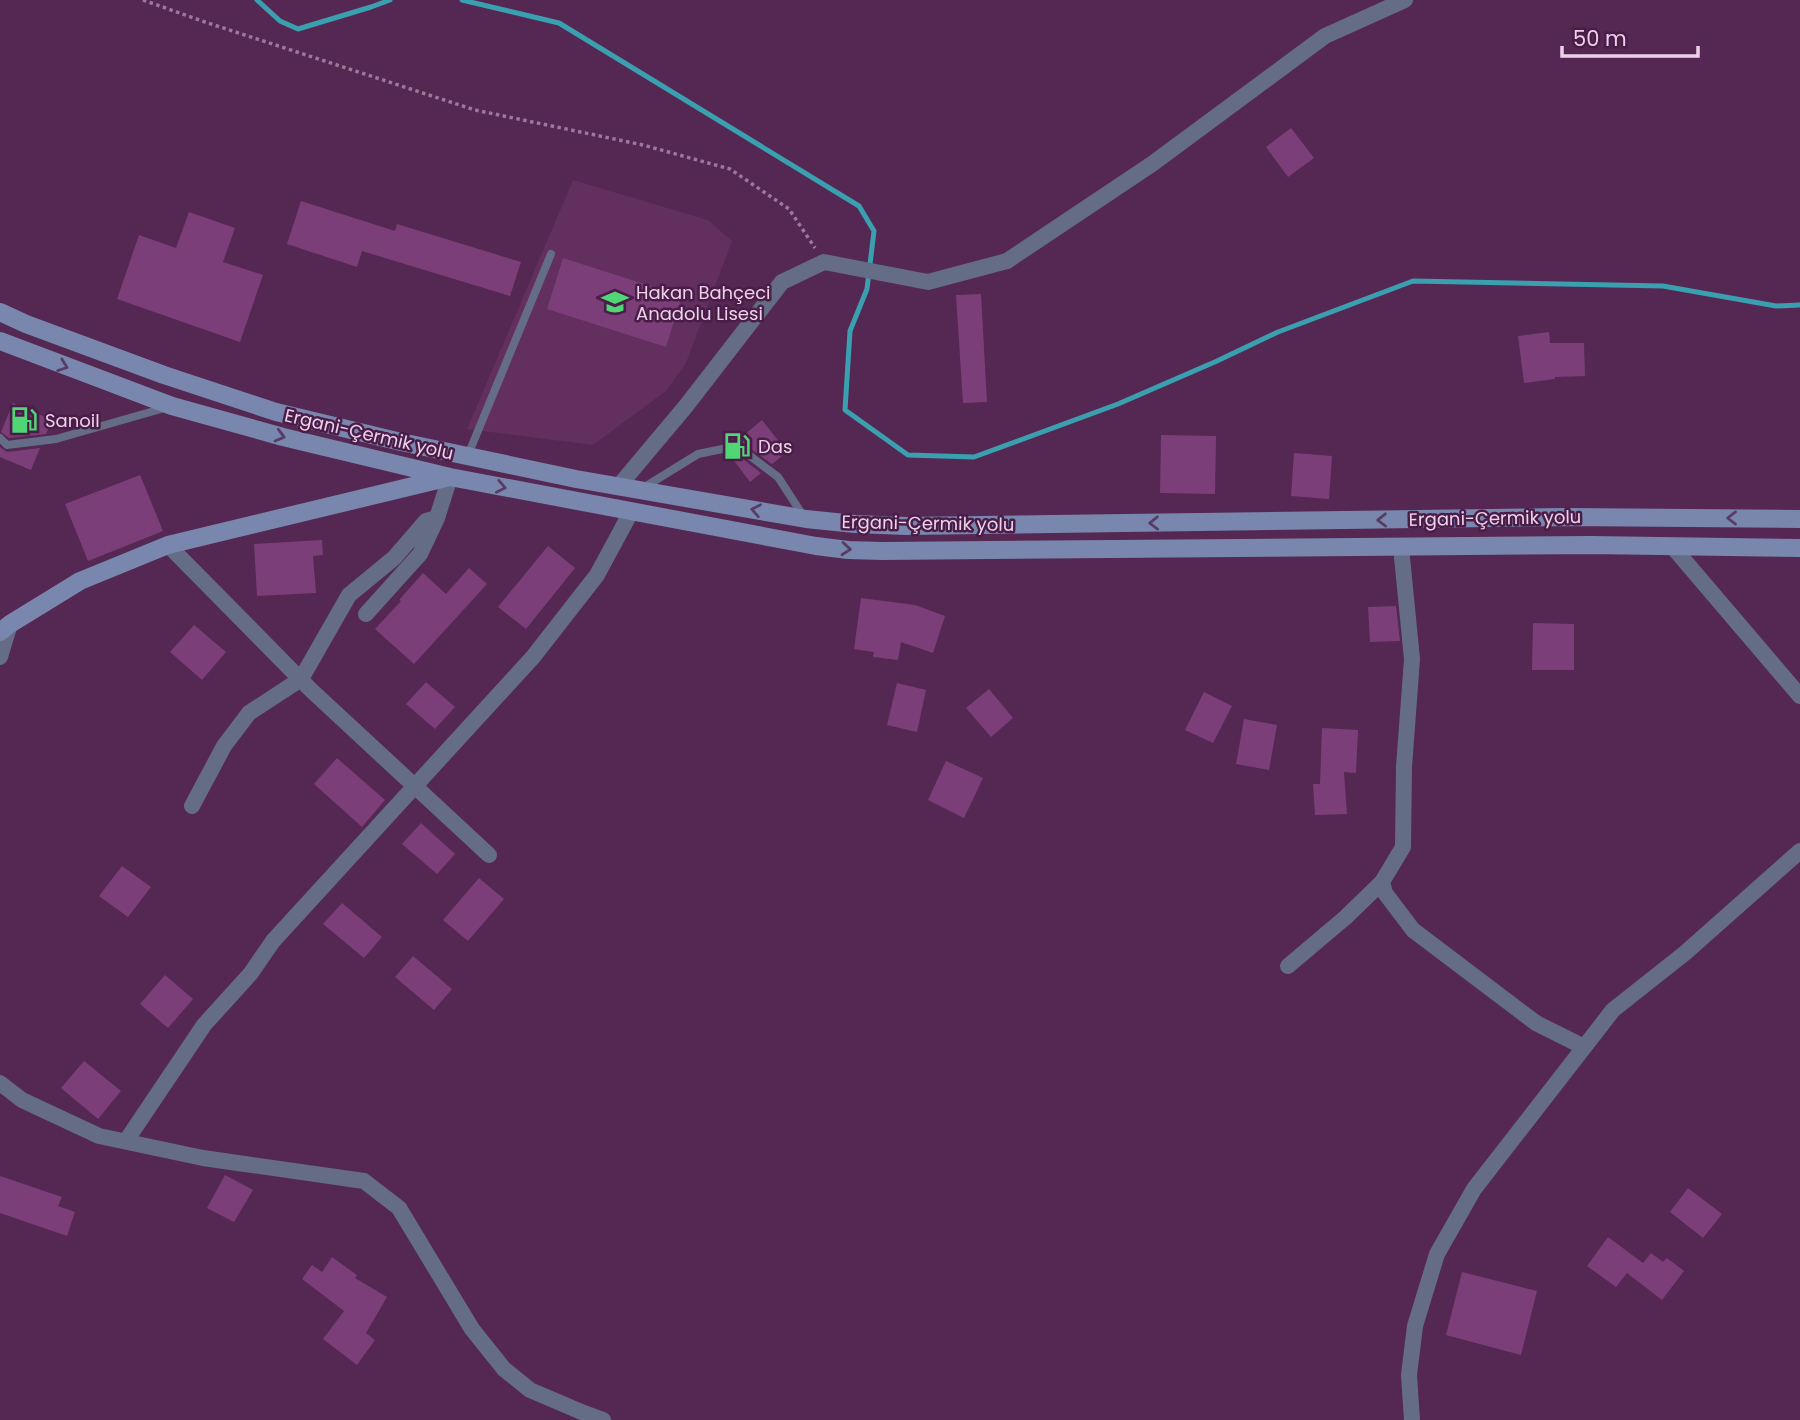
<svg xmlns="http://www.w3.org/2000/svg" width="1800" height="1420" font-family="Poppins,sans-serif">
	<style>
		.built { fill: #622f5f }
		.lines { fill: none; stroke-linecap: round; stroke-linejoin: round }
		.stream { stroke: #3a9fae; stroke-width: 5 }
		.building { fill: #7c3e79 }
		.path { stroke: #9c7899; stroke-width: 3.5; stroke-dasharray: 3.5 3.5; stroke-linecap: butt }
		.lane { stroke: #646d85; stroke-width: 8 }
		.street { stroke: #646d85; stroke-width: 16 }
		.secondary { stroke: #7987ae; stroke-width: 18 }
		.oneway { stroke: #573d66 }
		.labels { text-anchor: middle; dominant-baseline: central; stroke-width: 5; stroke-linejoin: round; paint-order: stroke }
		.poi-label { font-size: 18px; fill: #ecd1e9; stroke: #491d47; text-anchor: start }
		.street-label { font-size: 18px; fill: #ecd1e9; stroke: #491d47 }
	</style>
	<rect width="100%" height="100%" fill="#542852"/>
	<path class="built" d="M573,180L708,220L732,241L686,363L666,391L593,445L467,429Z"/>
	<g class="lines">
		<path class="stream" d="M257,0L280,21L298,29L371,7L390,0
			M462,0L559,23L859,206L874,231L867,289L850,331L845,410L908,455L974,457L1118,404L1217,361L1278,332L1413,281L1663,286L1776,306L1800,305"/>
	</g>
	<path class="building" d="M1291,128L1314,158L1288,177L1266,147Z
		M301,201L395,231L397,224L521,262L510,296L362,251L357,267L287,244Z
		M189,212L235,228L223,262L263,275L240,342L117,299L139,235L176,248Z
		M563,258L682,296L666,347L547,309Z
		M981,294L987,402L963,403L956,295Z
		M1549,332L1550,343H1584L1585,376L1555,377V379L1524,383L1518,336Z
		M13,403L52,420L46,434L9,438L1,432Z
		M762,420L787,452L772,464L738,440Z
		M1161,435L1216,436L1215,494L1160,493Z
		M0,447L7,452L40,448L31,470L0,457Z
		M735,453L761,473L750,482L729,454Z
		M1294,453L1332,456L1329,499L1291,496Z
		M140,475L163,531L88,561L65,504Z
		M322,540L323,555L313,556L316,593L257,596L254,544Z
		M548,546L575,568L526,629L498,607Z
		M469,568L487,584L414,664L375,629L401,601L399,600L423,573L446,594Z
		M861,598L915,605L945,616L933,653L901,642L898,660L873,657L874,652L854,649Z
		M1396,606L1400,641L1370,642L1368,607Z
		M1533,623L1574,624V670H1532Z
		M194,625L226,652L202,680L170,652Z
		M426,682L455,707L435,729L406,704Z
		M897,683L926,690L917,732L887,725Z
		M989,689L1013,718L991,737L966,708Z
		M1204,692L1232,706L1213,743L1185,730Z
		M1244,719L1277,725L1269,770L1236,764Z
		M1322,728L1358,730L1356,773L1344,772L1347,814L1315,815L1313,784H1320Z
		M337,758L385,800L362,827L314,784Z
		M946,761L983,778L964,818L928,800Z
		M421,823L455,854L437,874L402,844Z
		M122,866L151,887L128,917L99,896Z
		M479,878L504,899L468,941L443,920Z
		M342,903L382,937L364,958L323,924Z
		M413,956L452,989L434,1010L395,977Z
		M165,975L193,999L168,1028L140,1004Z
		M84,1061L121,1091L98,1119L61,1088Z
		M225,1175L253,1190L234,1222L207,1208Z
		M0,1176L62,1197L58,1206L75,1212L67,1236L0,1213Z
		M1688,1188L1722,1214L1703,1238L1670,1212Z
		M1608,1237L1643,1263L1651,1253L1663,1262L1667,1258L1684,1271L1662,1300L1627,1273L1616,1287L1587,1266Z
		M332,1257L357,1275L355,1278L387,1297L366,1333L375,1340L357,1365L323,1339L344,1311L302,1279L312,1265L322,1272Z
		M1462,1272L1537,1291L1521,1355L1446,1335Z"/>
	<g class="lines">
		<path class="path" d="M143,0L205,22L475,110L643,145L730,169L789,209L815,248"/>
		<path class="lane" d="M0,438L7,445L56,439L168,407
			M468,455L551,254
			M643,488L698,454L737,446L778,477L804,517"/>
		<path class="street" d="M618,487L686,406L782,282L824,262L928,282L1007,261L1152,164L1325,36L1405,0
			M168,545L311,690L489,855
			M1672,546L1800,696
			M366,614L420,554L437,518L450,477
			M0,657L10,624
			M192,806L224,746L249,713L301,679L349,595L394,558L426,521L437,518
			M1382,882L1385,893L1413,930L1536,1023L1584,1047
			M1288,966L1346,917L1382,882L1403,847L1404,767L1412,659L1401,547
			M0,1083L22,1100L99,1136L203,1158L364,1181L399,1208L472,1329L504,1369L530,1390L584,1413L603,1420
			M126,1141L204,1025L251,973L273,941L533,657L597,575L631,512
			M1412,1420L1409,1375L1415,1326L1437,1254L1474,1189L1613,1010L1685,953L1800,851"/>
		<path class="secondary" d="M0,312L26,324L164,375L276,412L401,442L576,479L806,519L855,524L906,526L1567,517L1800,519
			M0,341L172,406L283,437L450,477L816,546L848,550L882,551L1591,545L1800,548
			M0,632L10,624L80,581L168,545L446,478"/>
	</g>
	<defs><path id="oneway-chevron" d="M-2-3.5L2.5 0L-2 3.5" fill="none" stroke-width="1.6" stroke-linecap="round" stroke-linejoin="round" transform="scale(1.75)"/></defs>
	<g class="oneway">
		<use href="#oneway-chevron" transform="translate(63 366) rotate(20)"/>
		<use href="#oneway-chevron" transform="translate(280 436) rotate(15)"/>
		<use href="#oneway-chevron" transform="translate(501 487) rotate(11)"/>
		<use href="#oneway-chevron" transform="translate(756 510) rotate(-169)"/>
		<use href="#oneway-chevron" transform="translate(1732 518) rotate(-180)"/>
		<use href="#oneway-chevron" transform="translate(1382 520) rotate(179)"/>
		<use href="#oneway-chevron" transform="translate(1154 523) rotate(179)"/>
		<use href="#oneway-chevron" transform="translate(846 549) rotate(5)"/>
	</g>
	<defs>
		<symbol id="school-bare" viewBox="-9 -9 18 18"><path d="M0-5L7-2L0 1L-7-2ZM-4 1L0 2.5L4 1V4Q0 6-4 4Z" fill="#50d675" stroke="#491d47" stroke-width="2.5" paint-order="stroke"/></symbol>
		<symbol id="fuel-bare" viewBox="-9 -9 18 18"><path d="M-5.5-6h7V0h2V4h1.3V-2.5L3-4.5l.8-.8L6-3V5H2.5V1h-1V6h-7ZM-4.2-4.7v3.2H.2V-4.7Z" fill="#50d675" stroke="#491d47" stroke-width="2.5" paint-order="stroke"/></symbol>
	</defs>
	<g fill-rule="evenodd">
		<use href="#school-bare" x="596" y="283" width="38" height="38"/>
		<use href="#fuel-bare" x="5" y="401" width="38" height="38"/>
		<use href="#fuel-bare" x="718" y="427" width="38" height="38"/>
	</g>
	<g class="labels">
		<g class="poi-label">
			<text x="636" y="292">Hakan Bahçeci<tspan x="636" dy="21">Anadolu Lisesi</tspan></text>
			<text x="45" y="420">Sanoil</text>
			<text x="758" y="446">Das</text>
		</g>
		<g class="street-label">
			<text transform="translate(369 434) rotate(13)">Ergani-Çermik yolu</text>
			<text transform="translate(1495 518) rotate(-1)">Ergani-Çermik yolu</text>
			<text transform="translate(928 523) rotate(1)">Ergani-Çermik yolu</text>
		</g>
	</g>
	<path d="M1562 46v10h136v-10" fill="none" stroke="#ecd1e9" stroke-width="3.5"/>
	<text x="1573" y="46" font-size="21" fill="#ecd1e9" stroke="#491d47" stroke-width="5" paint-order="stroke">50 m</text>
</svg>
